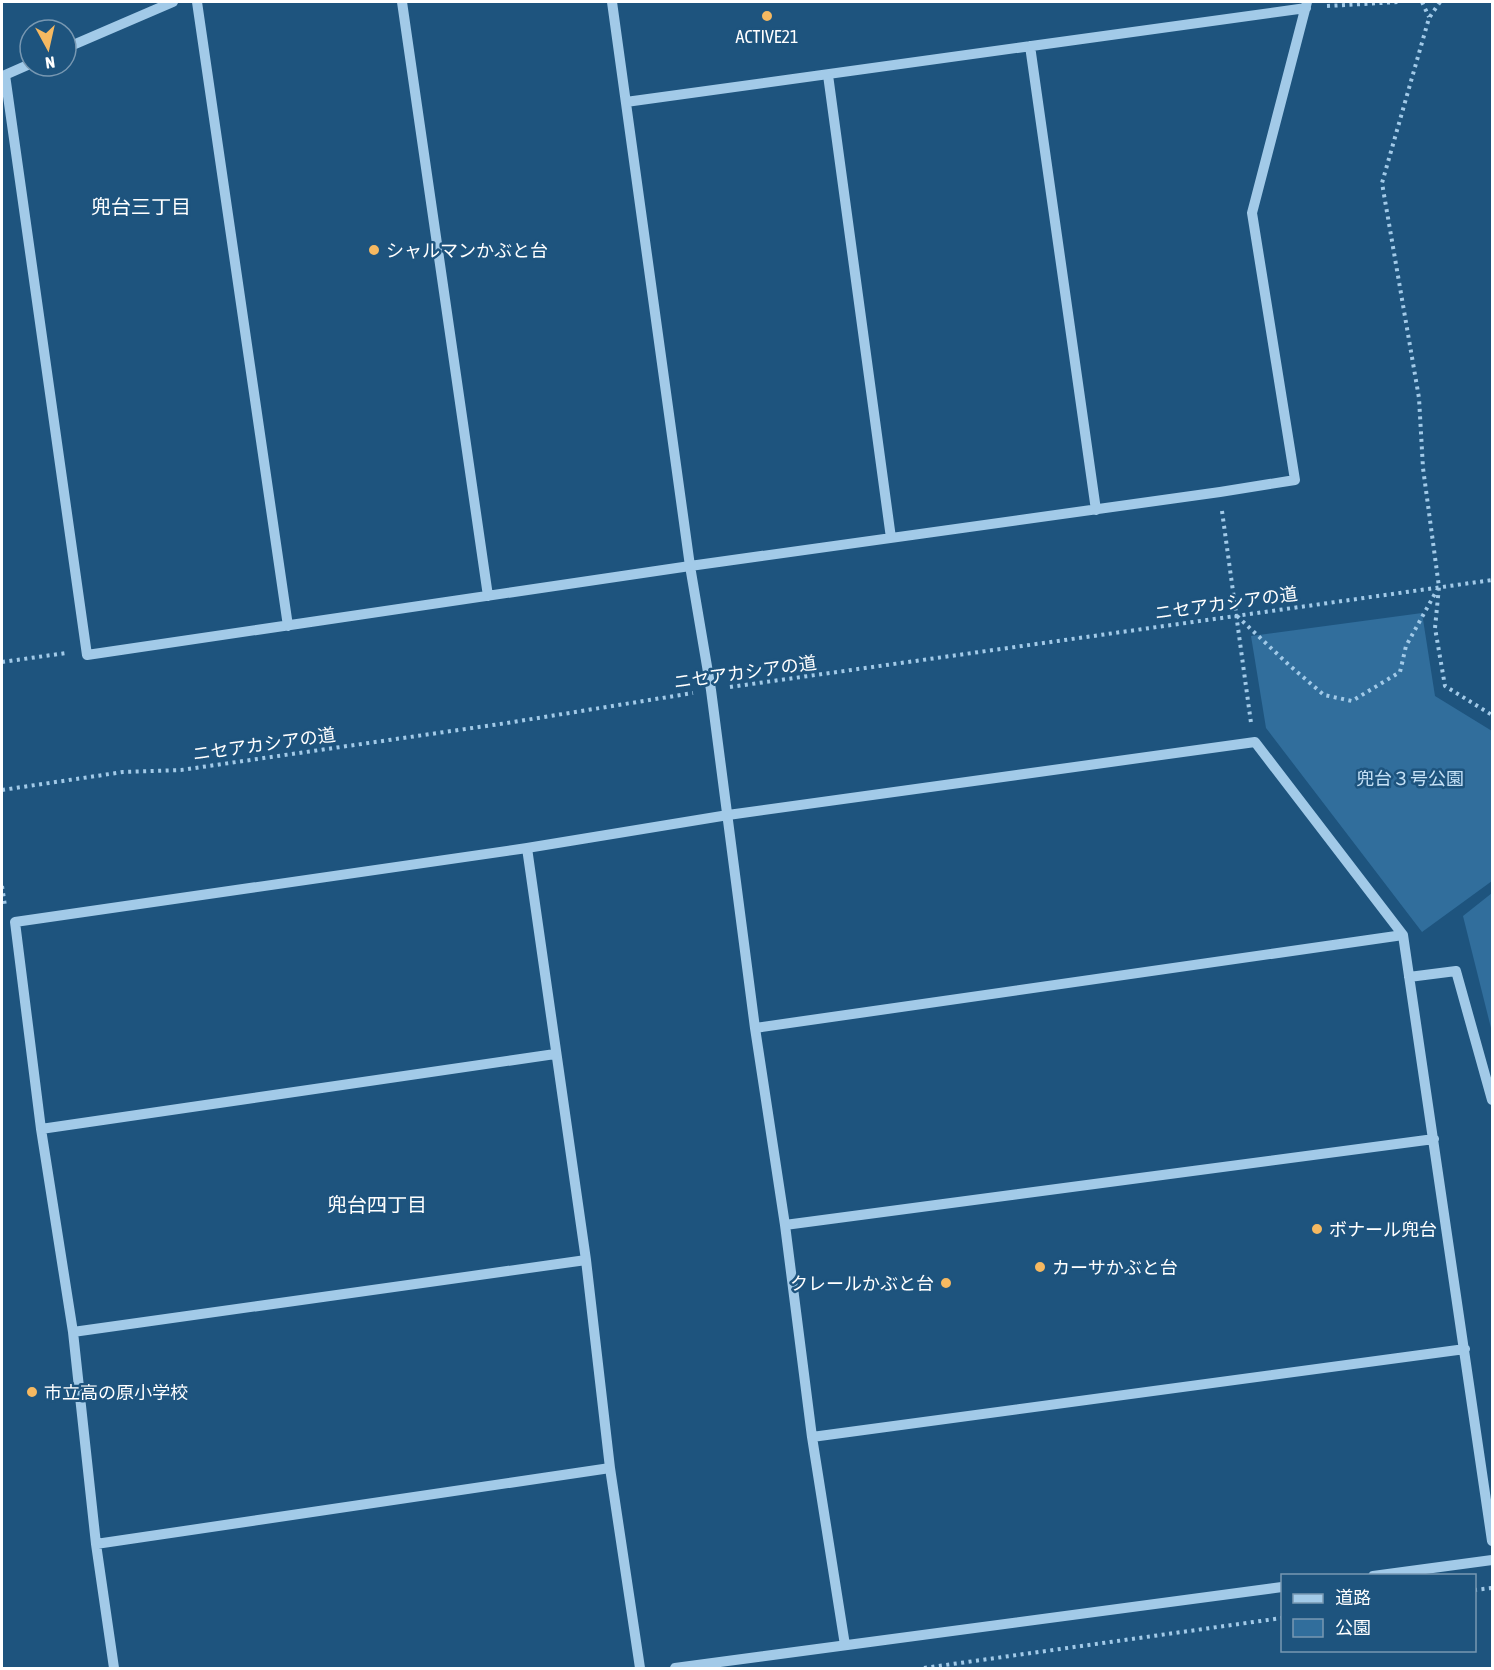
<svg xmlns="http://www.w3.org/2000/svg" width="1494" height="1670" font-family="'Asap Condensed','Noto Sans JP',sans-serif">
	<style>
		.green { fill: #316e9c }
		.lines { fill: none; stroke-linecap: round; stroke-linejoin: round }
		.path { stroke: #a2cae8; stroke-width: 4; stroke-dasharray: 3 4.5; stroke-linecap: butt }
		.minor { stroke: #a2cae8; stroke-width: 10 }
		.poi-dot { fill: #f6b961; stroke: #1e547e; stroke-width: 2 }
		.labels { text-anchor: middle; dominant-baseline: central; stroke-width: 5; stroke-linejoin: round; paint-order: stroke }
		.poi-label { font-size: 18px; fill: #fff; stroke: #1e547e; text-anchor: start }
		.street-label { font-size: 18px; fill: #fff; stroke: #1e547e }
		.park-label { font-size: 18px; fill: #c5e1f6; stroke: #1e547e }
		.neighbourhood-label { font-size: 20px; fill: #fff; stroke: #1e547e }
	</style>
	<rect width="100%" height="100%" fill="#1e547e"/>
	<path class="green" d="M1422,613L1435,696L1492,731V881L1422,932L1266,728L1251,636Z
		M1492,893V1032L1463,916Z"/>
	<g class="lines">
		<path class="path" d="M1422,2L1429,17
			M1440,2L1429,18L1382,183L1419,398L1423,468L1439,587L1435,628L1445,686L1492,715
			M1327,6L1398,2
			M1222,511L1251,723
			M1237,616L1289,665L1324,695L1352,701L1400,672L1406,646L1437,590
			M2,662L66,653
			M730,687L1492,580
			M2,790L123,772L181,770L507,723L693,693
			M2,886L5,906
			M1474,1590L1492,1588
			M924,1668L1282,1618"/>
		<path class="minor" d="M197,2L288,626
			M402,2L488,596
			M612,2L690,566L711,690L755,1028L785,1225L812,1437L845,1645
			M1030,46L1096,510
			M66,48L173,2
			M30,64L5,75L87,655L690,566L1220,492L1295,480L1252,213L1307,2
			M828,75L891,538
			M626,102L1306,8
			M527,848L586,1260L610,1468L640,1668
			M1409,977L1456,971L1492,1100
			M755,1028L1403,935
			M41,1129L555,1054
			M785,1225L1434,1139
			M73,1332L586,1260
			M812,1437L1465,1349
			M96,1544L610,1468
			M1373,1576L1492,1560
			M114,1668L96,1544L73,1332L41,1129L15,922L527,848L728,815L1255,742L1403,935L1492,1541
			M675,1668L1282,1587"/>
	</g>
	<g class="poi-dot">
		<circle cx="767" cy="16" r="6"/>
		<circle cx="374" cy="250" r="6"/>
		<circle cx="1317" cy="1229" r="6"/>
		<circle cx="1040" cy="1267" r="6"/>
		<circle cx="946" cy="1283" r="6"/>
		<circle cx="32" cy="1392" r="6"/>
	</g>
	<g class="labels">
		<g class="poi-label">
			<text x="767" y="36" text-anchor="middle">ACTIVE21</text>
			<text x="386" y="250">シャルマンかぶと台</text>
			<text x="1329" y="1229">ボナール兜台</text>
			<text x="1052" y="1267">カーサかぶと台</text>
			<text x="934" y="1283" text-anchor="end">クレールかぶと台</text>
			<text x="44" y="1392">市立高の原小学校</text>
		</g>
		<g class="street-label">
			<text transform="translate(1226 603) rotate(-8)">ニセアカシアの道</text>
			<text transform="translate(745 672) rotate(-8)">ニセアカシアの道</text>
			<text transform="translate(264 744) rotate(-8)">ニセアカシアの道</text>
		</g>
		<g class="park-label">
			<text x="1410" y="778">兜台３号公園</text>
		</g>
		<g class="neighbourhood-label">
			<text x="141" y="206">兜台三丁目</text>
			<text x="377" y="1204">兜台四丁目</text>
		</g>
	</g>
	<rect width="1494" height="1670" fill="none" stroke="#ffffff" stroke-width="6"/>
	<rect x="1281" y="1574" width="195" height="78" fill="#1e547e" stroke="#7898b2" stroke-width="1.5"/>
	<rect x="1293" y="1594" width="30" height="9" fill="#a2cae8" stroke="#7898b2" stroke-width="1.5"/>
	<text x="1335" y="1604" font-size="18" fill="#ffffff">道路</text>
	<rect x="1293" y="1619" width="30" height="18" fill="#316e9c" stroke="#7898b2" stroke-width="1.5"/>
	<text x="1335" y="1634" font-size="18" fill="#ffffff">公園</text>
	<g transform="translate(48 48) rotate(172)"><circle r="28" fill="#1e547e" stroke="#7898b2" stroke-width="1.5"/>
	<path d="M0-4.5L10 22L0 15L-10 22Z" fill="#f6b961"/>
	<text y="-9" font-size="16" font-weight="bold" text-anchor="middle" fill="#ffffff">N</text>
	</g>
</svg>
